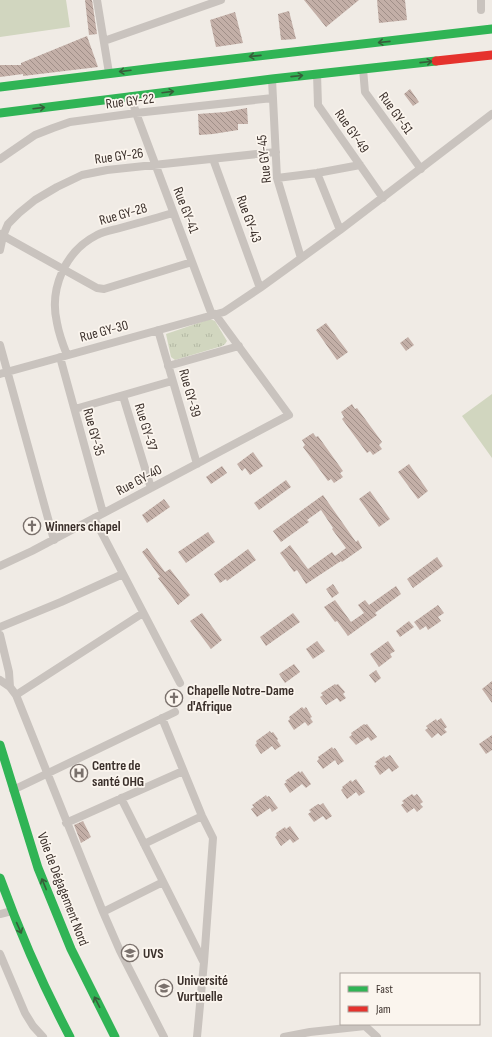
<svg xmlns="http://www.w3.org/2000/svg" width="492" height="1037" font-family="'Sofia Sans Condensed',sans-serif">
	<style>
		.park { fill: url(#park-tufts) }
		.pitch { fill: #d1d6bf }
		.building { fill: url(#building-back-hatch) }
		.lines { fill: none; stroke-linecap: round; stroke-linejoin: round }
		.street { stroke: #c9c3be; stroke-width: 8 }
		.fast { stroke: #30b455; stroke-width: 9 }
		.jam { stroke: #e5322d; stroke-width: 9 }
		.oneway { stroke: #375e3a }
		.labels { text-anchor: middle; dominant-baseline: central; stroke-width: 3.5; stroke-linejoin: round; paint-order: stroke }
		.street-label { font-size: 14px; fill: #3b302b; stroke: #fbf5ee }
		.poi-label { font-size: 14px; font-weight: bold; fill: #3b302b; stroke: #fbf5ee; text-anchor: start }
	</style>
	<defs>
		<pattern id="park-tufts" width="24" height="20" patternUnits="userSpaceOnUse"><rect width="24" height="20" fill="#d1d6bf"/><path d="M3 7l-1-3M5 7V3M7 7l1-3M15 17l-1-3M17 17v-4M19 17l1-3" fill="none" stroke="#b4b8a4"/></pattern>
		<pattern id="building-back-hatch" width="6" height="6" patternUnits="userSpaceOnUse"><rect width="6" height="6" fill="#c3afa7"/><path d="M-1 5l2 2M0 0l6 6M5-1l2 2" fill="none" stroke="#a08f88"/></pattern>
	</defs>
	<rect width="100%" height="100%" fill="#f0ebe5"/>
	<path class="park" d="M210,319L215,321L227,341L225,344L222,346L175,360L171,357L166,334Z"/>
	<path class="pitch" d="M0,0H66L70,27L0,37Z
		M492,394V458L462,416Z"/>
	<path class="building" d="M85,0H92L97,34L89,35Z
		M304,0H359L326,27Z
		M377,0H405L407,20L379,23Z
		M289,11L296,39L281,40L278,14Z
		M235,12L243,43L216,47L210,20Z
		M87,36L98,67L23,76V74L0,77V65H21V63Z
		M410,89L419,102L413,106L404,94Z
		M247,108L248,124H238V130L213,134L199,135L198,114L225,112Z
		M326,323L348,352L337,360L316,330Z
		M408,337L414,345L406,351L400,343Z
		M352,404L355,409L357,408L382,442L379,445L382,449L373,455L370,451L367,453L342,419L344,417L341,412Z
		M313,433L316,437L318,436L343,471L340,473L343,477L334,483L331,479L328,481L303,447L305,445L302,440Z
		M253,452L263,466L250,475L245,468L242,471L237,464Z
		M409,464L428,491L418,499L398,472Z
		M222,466L227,473L211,484L206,477Z
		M286,480L291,487L259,510L254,503Z
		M370,491L390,519L379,527L359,499Z
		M323,495L356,542L358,540L362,548L342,562L341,561L306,584L297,570L294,572L280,553L290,545L308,569L332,552L335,556L346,548L332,529L333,528L321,510L307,520L309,522L281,542L273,531Z
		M164,499L170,507L147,523L142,515Z
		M208,532L215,542L186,563L178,552Z
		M147,548L165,572L170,569L190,595L178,605L158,578L160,577L142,552Z
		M248,549L256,560L227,581L226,579L220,583L214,574Z
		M437,557L443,566L413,588L407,579Z
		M333,584L339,593L332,598L326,589Z
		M396,586L401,594L375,613L377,615L348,636L337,621L335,622L324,607L335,600L351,622L364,613L358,605L365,600L369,605Z
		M438,605L444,613L438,617L441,621L428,630L426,626L420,630L414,622Z
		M202,613L222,640L211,649L190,621Z
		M293,613L300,622L266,646L260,637Z
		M409,621L414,627L400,637L396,631Z
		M317,641L325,651L313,659L306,649Z
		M388,641L395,651L390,654L392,657L379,667L370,654Z
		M294,664L300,672L285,683L279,674Z
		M376,670L381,678L375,683L369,675Z
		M492,681V703L482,689Z
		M335,684L336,685L338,684L345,692L343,694L346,698L340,702L337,698L326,705L320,697L323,695L321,693Z
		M179,691L183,699L170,706L166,698Z
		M302,707L304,709L306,707L312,717L310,718L313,722L308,726L305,722L294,730L288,721L290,719L289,717Z
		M441,718L447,727L444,729L447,732L441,736L438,733L432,738L425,730L428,728L426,726L436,719L437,721Z
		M364,724L365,725L367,724L377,737L371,741L368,737L356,745L349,737L352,735L351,733Z
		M270,731L271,733L273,732L278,739L277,740L281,746L275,750L272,746L261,754L255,745L257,743L256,741Z
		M492,735V750L486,754L479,744Z
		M332,747L333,749L335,748L344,761L338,765L335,760L323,769L317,761L319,759L318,757Z
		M390,755L399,767L392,772L389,768L380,775L374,766L377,764L375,762L384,756L385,758Z
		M299,771L300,773L302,771L311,784L306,788L302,784L290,793L284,784L287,782L285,781Z
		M356,779L365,792L359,796L356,792L347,799L341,790L343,788L342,787L351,780L352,782Z
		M412,794L414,796L417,794L423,802L420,804L423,807L417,812L414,808L407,813L401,805L404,803L402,801Z
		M266,795L267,797L269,796L278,808L272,812L270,808L257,817L251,809L254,807L252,805Z
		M323,803L332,816L326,820L323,816L314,822L308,814L311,812L309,810L318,804L320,805Z
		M83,821L91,837L81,843L74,825Z
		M290,826L299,839L293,843L290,839L281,846L275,837L277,835L276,833L285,827L286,829Z"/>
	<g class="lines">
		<path class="street" d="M97,0L109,73
			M481,10V0
			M104,41L221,0
			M363,69L365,92L421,169
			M317,74L318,105L383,198
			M272,79L277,178L301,258
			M131,96L136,113L212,315
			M0,159L35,135L53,128L70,122L136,113L273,98
			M213,159L260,288
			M317,173L340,230
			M277,178L317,173L360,165
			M0,234L97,288L104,289L192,262
			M0,250L3,236L8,224L19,213L35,200L57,187L82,175L107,170L276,152
			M158,330L197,464
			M0,345L54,540
			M67,355C63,345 59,334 57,323C49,289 65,251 97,235C104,231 113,230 120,228C138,223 156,218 173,213
			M60,357L103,513
			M168,366L239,346
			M0,374L224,312L260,288L340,230L492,114
			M123,396L151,488
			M75,409L172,381
			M94,518L180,683
			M0,566L32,551L289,415L215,314
			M0,627L61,602L123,574
			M0,635L9,672L10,687
			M0,680L10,687L16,695L103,912L120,951L164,1037
			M16,695L143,613
			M162,718L202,816L213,838L204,962L197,1037
			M13,790L175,712
			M121,798L203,961
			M66,823L183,771
			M144,844L202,816
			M103,912L163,882
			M0,914L12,911
			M0,954L25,1013L33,1026L43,1037
			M284,1037L310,1032L365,1026L377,1037"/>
		<path class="fast" d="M0,87L163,67L492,29
			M0,113L272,79L436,61
			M0,745L38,868L71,949L115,1037
			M0,878C20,933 43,986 70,1037"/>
		<path class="jam" d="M436,61L492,55"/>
	</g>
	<defs><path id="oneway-shaft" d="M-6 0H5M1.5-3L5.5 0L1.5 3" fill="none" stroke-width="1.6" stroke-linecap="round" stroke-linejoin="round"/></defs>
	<g class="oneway">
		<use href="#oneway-shaft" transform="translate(384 42) rotate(174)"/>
		<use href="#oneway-shaft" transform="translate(255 56) rotate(174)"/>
		<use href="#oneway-shaft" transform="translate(426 62) rotate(-6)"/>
		<use href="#oneway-shaft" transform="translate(125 71) rotate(173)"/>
		<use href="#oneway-shaft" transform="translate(297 76) rotate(-6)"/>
		<use href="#oneway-shaft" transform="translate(168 92) rotate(-7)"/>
		<use href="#oneway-shaft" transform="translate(39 108) rotate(-7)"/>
		<use href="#oneway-shaft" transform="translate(44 884) rotate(-112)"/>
		<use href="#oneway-shaft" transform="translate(19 928) rotate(66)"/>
		<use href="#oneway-shaft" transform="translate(97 1002) rotate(-117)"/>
	</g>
	<defs>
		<symbol id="church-ring" viewBox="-11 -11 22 22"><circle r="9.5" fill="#fbf5ee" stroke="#7a716c" stroke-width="1.5"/><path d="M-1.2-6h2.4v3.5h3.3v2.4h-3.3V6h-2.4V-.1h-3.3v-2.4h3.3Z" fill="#7a716c"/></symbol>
		<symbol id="hospital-ring" viewBox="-11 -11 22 22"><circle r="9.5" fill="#fbf5ee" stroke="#7a716c" stroke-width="1.5"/><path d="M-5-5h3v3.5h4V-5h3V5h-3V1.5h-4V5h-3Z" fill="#7a716c"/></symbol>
		<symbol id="university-ring" viewBox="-11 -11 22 22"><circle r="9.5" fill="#fbf5ee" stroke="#7a716c" stroke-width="1.5"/><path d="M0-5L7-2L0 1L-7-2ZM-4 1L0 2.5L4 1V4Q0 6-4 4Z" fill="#7a716c"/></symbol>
	</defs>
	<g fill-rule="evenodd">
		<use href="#church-ring" x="22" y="516" width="20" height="20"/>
		<use href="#church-ring" x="164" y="688" width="20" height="20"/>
		<use href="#hospital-ring" x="69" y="763" width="20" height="20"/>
		<use href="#university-ring" x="120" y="943" width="20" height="20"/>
		<use href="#university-ring" x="154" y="978" width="20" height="20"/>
	</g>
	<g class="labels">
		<g class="street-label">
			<text transform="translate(130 101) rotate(-7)">Rue GY-22</text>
			<text transform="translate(396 113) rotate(54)">Rue GY-51</text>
			<text transform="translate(352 131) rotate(55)">Rue GY-49</text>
			<text transform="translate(119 156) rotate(-8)">Rue GY-26</text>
			<text transform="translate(264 159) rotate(-96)">Rue GY-45</text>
			<text transform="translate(186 210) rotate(69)">Rue GY-41</text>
			<text transform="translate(123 214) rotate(-16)">Rue GY-28</text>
			<text transform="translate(249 219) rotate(70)">Rue GY-43</text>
			<text transform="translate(104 331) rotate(-15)">Rue GY-30</text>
			<text transform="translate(190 393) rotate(74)">Rue GY-39</text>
			<text transform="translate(146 427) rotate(73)">Rue GY-37</text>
			<text transform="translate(94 432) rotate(75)">Rue GY-35</text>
			<text transform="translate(139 480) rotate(-28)">Rue GY-40</text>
			<text transform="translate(63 889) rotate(69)">Voie de Dégagement Nord</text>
		</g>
		<g class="poi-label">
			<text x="45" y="526">Winners chapel</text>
			<text x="187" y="690">Chapelle Notre-Dame<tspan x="187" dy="16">d'Afrique</tspan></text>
			<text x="92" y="765">Centre de<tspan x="92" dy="16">santé OHG</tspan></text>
			<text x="143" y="953">UVS</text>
			<text x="177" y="980">Université<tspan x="177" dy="16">Vurtuelle</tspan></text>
		</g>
	</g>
	<rect x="340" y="973" width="140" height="52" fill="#fbf5ee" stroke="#aea6a0"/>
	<rect x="348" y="986" width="20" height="6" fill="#30b455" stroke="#aea6a0"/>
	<text x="376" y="993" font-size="12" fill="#3b302b">Fast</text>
	<rect x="348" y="1006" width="20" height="6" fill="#e5322d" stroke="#aea6a0"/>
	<text x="376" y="1013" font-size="12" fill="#3b302b">Jam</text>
</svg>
